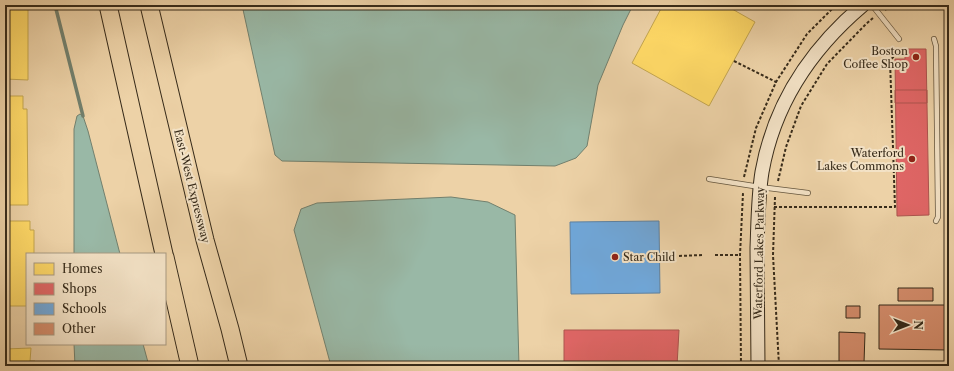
<svg xmlns="http://www.w3.org/2000/svg" width="954" height="371" font-family="'Libre Caslon Text',serif">
	<style>
		.water { fill: #99b8a6; stroke: #72806e }
		.homes { fill: #ffd966; stroke: #c3a54f }
		.shops { fill: #e06666; stroke: #ad544f }
		.schools { fill: #6fa8dc; stroke: #5e82a2 }
		.lines { fill: none; stroke-linecap: round; stroke-linejoin: round }
		.stream { stroke: #72806e; stroke-width: 3.5 }
		.building { fill: #d38c6b; stroke: #372b1a }
		.lane-casing { stroke: #64553d; stroke-width: 6 }
		.secondary-casing { stroke: #372b1a; stroke-width: 15 }
		.highway-casing { stroke: #372b1a; stroke-width: 19 }
		.path { stroke: #372b1a; stroke-width: 2; stroke-dasharray: 3 2; stroke-linecap: butt }
		.lane { stroke: #f3e2c6; stroke-width: 4.5 }
		.secondary { stroke: #f3e2c6; stroke-width: 13 }
		.highway { stroke: #edd2a7; stroke-width: 17 }
		.poi-dot { fill: #8f2418; stroke: #f3e2c6; stroke-width: 1.5 }
		.labels { text-anchor: middle; dominant-baseline: central; stroke-width: 4; stroke-linejoin: round; paint-order: stroke }
		.poi-label { font-size: 11px; fill: #372b1a; stroke: #f3e2c6; text-anchor: end }
		.street-label { font-size: 11px; fill: #372b1a; stroke: #f3e2c6 }
	</style>
	<rect width="100%" height="100%" fill="#edd2a7"/>
	<filter id="stains"><feTurbulence type="fractalNoise" baseFrequency=".005" numOctaves="4"/><feColorMatrix values="0 0 0 0 .2 0 0 0 0 .09 0 0 0 0 .02 0 0 0 .5 -.17"/></filter>
	<radialGradient id="worn" r=".72"><stop offset=".6" stop-color="#630" stop-opacity="0"/><stop offset="1" stop-color="#630" stop-opacity=".3"/></radialGradient>
	<path class="water" d="M242,5H633L623,25L598,85L587,146L576,158L555,166L282,161L275,155Z
		M80,114L83,116L88,131L120,254H74V129L77,116Z
		M451,197L488,202L515,215L519,366H331L294,230L301,209L317,203Z
		M74,344H143L149,366H75Z"/>
	<path class="homes" d="M5,5H28V80L5,79Z
		M663,5H725L755,22L709,106L632,63Z
		M5,96H23V109H27L28,205H5Z
		M5,221H30V230H34V254H27V306H5Z
		M31,348L30,361H35V366H5V349Z"/>
	<path class="shops" d="M905,49H926L929,215L897,216L895,59H905Z
		M895,90H927V103H895Z
		M564,330H679L677,366H564Z"/>
	<path class="schools" d="M659,221L660,293L571,294L570,222Z"/>
	<g class="lines">
		<path class="stream" d="M55,5L83,116"/>
	</g>
	<path class="building" d="M898,288H933V301H898Z
		M879,305H949V350L879,349Z
		M846,306H860V318H846Z
		M839,332L865,333L864,363H886V366H839Z"/>
	<g class="lines">
		<defs>
			<path id="lane" d="M872,5L899,39
				M934,39L936,46L938,211V217L936,221
				M709,179L760,187L808,193"/>
			<path id="secondary" d="M758,366C758,327 757,287 757,248C758,223 758,197 762,172C774,104 811,49 863,5"/>
			<path id="highway" d="M108,5L164,254
				M149,5L205,240L230,329L239,366
				M165,257L190,366"/>
		</defs>
		<use href="#lane" class="lane-casing"/>
		<use href="#secondary" class="secondary-casing"/>
		<use href="#highway" class="highway-casing"/>
		<path class="path" d="M885,10L893,5
			M734,61L776,82
			M744,177L756,128L776,82L807,34L836,5
			M778,181L786,147L801,106L827,64L866,24L873,18
			M775,197L773,255L779,366
			M774,207H895L890,60L903,48
			M715,255H740
			M679,256L702,255
			M944,354H949
			M741,366L740,255L743,193"/>
		<use href="#lane" class="lane"/>
		<use href="#secondary" class="secondary"/>
		<use href="#highway" class="highway"/>
	</g>
	<g class="poi-dot">
		<circle cx="916" cy="57" r="4"/>
		<circle cx="912" cy="159" r="4"/>
		<circle cx="615" cy="257" r="4"/>
	</g>
	<g class="labels">
		<g class="poi-label">
			<text x="908" y="51">Boston<tspan x="908" dy="13">Coffee Shop</tspan></text>
			<text x="904" y="153">Waterford<tspan x="904" dy="13">Lakes Commons</tspan></text>
			<text x="623" y="257" text-anchor="start">Star Child</text>
		</g>
		<g class="street-label">
			<text transform="translate(192 186) rotate(76)">East-West Expressway</text>
			<text transform="translate(759 253) rotate(-89)">Waterford Lakes Parkway</text>
		</g>
	</g>
	<rect width="954" height="371" fill="none" stroke="#edd2a7" stroke-width="20"/>
	<rect x="6" y="6" width="942" height="359" fill="none" stroke="#372b1a" stroke-width="2"/>
	<rect x="10" y="10" width="934" height="351" fill="none" stroke="#372b1a"/>
	<rect x="26" y="253" width="140" height="92" fill="#f3e2c6" stroke="#a89981"/>
	<rect x="34" y="263" width="20" height="12" fill="#ffd966" stroke="#a89981"/>
	<text x="62" y="273" font-size="12" fill="#372b1a">Homes</text>
	<rect x="34" y="283" width="20" height="12" fill="#e06666" stroke="#a89981"/>
	<text x="62" y="293" font-size="12" fill="#372b1a">Shops</text>
	<rect x="34" y="303" width="20" height="12" fill="#6fa8dc" stroke="#a89981"/>
	<text x="62" y="313" font-size="12" fill="#372b1a">Schools</text>
	<rect x="34" y="323" width="20" height="12" fill="#d38c6b" stroke="#a89981"/>
	<text x="62" y="333" font-size="12" fill="#372b1a">Other</text>
	<g transform="translate(908 325) rotate(90)" stroke="#f3e2c6" stroke-width="3" paint-order="stroke">
	<path d="M0-3L7 15L0 10L-7 15Z" fill="#372b1a"/>
	<text y="-6" font-size="11" font-weight="bold" text-anchor="middle" fill="#372b1a">N</text>
	</g>
	<rect width="100%" height="100%" filter="url(#stains)"/>
	<rect width="100%" height="100%" fill="url(#worn)"/>
</svg>
